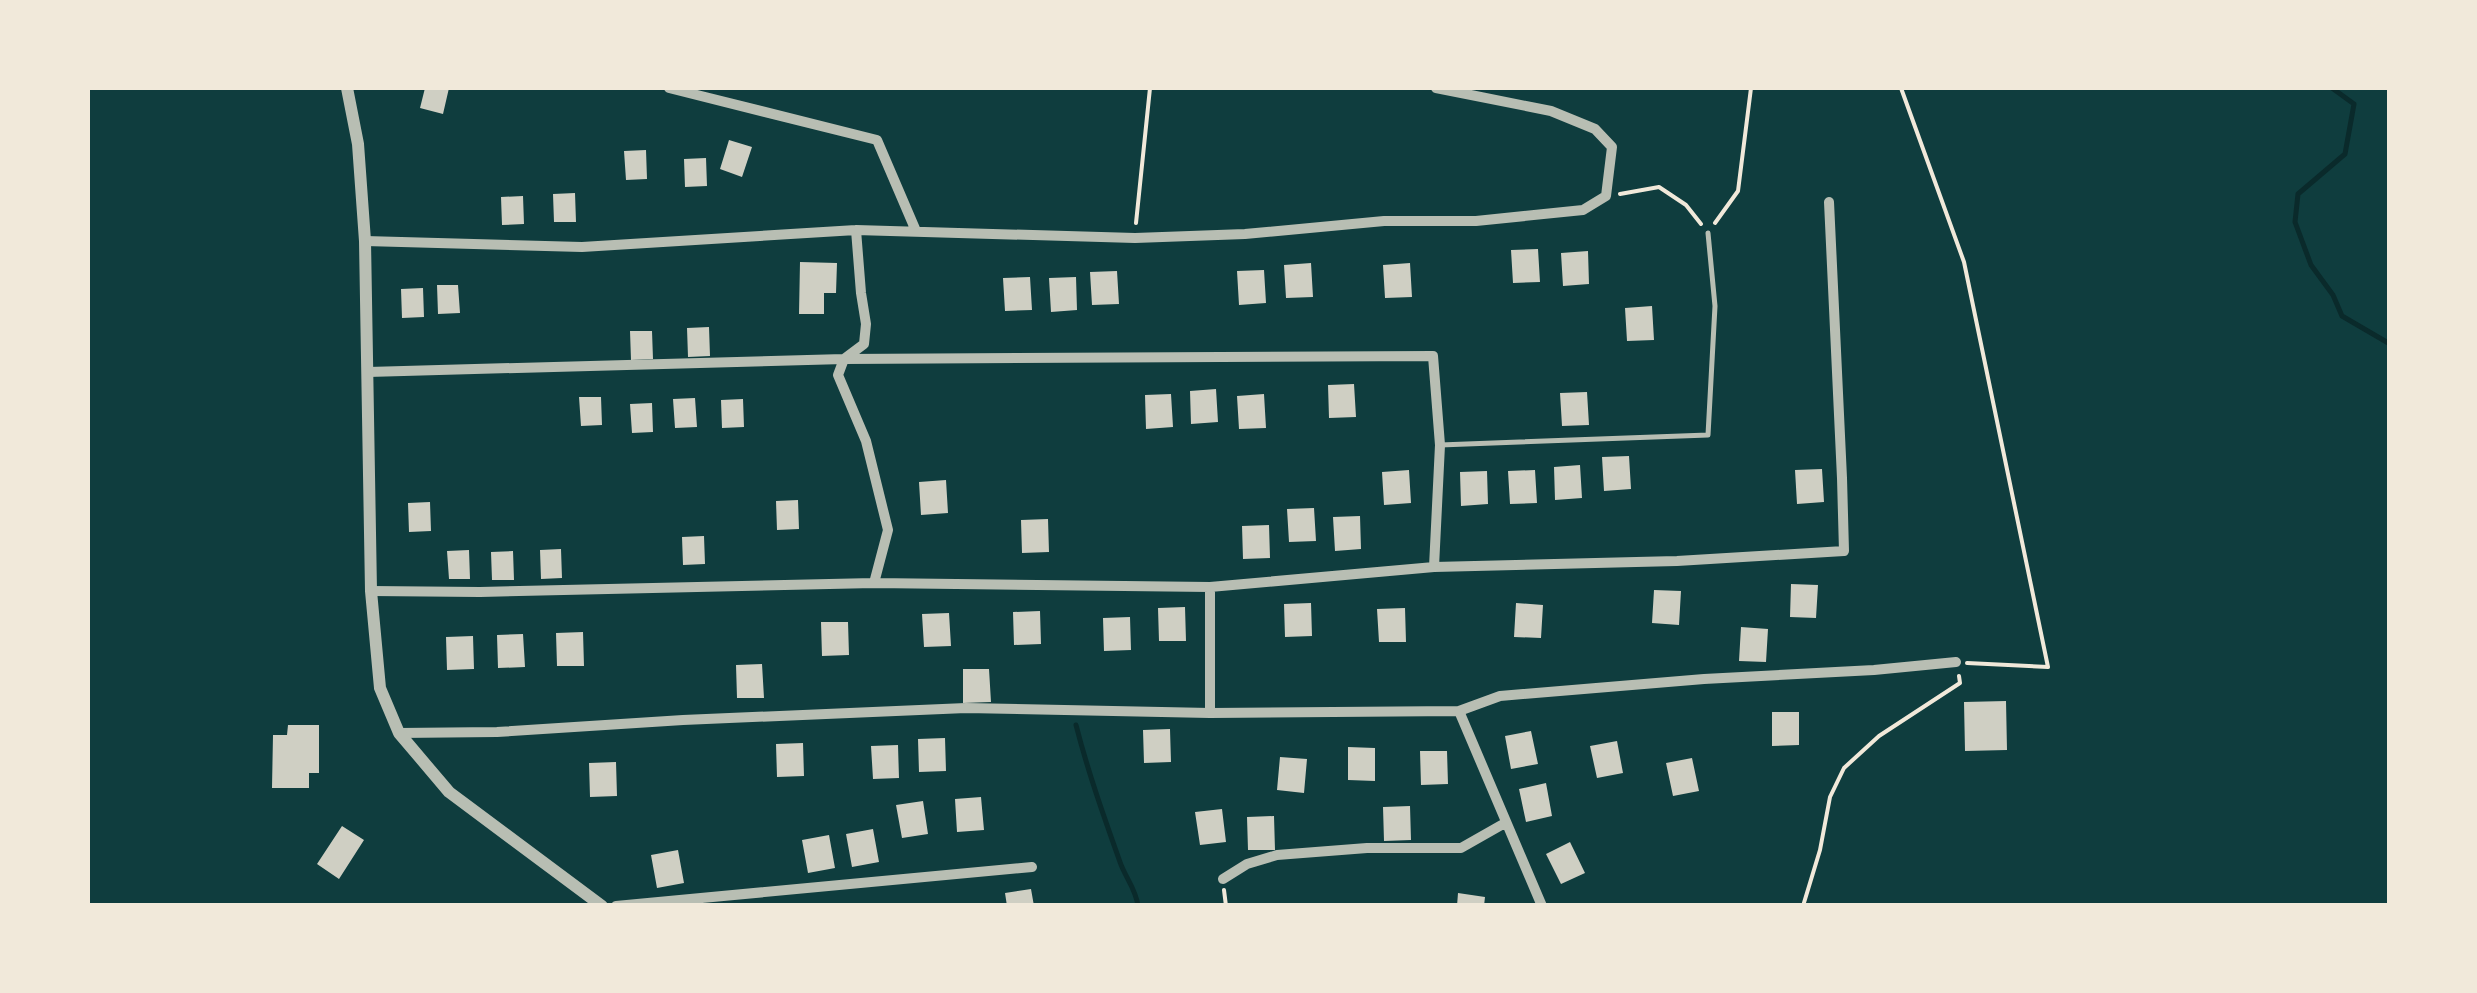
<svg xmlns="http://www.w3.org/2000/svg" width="2477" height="993" font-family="Georgia,serif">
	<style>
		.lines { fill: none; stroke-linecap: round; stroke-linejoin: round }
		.stream { stroke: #0a2a2b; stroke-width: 5 }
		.building { fill: #cfcfc3 }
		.path { stroke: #f1e9da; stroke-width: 4 }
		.service { stroke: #b8beb3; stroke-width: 5 }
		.minor { stroke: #b8beb3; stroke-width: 10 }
		.tertiary { stroke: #b8beb3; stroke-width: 12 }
	</style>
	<rect width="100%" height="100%" fill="#0f3d3e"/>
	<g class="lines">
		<path class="stream" d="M2332,88L2354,104L2345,154L2298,194L2295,222L2311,265L2333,295L2342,316L2390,344
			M1076,725C1088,772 1104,817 1120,862C1125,877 1136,889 1138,906"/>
	</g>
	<path class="building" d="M425,88H449L443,114L420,108Z
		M729,140L752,147L742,177L720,169Z
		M646,150L647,179L626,180L624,151Z
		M706,158L707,186L685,187L684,159Z
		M575,193L576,222H554L553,194Z
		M523,196L524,224L502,225L501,197Z
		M1538,249L1540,282L1513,283L1511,250Z
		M1588,251L1589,284L1563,286L1561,253Z
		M800,262L837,263L836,293H824V314H799Z
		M1311,263L1313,297L1286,298L1284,265Z
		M1410,263L1412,297L1385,298L1383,265Z
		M1264,270L1266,303L1239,305L1237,271Z
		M1117,271L1119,304L1092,305L1090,272Z
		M1030,277L1032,310L1005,311L1003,278Z
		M1076,277L1077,310L1051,312L1049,278Z
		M437,285H458L460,313L438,314Z
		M423,288L424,317L402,318L401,289Z
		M1652,306L1654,340L1627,341L1625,308Z
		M709,327L710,356L688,357L687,328Z
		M630,331H652L653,359L631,360Z
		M1354,384L1356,417L1329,418L1328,385Z
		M1216,389L1218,422L1191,424L1190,391Z
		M1587,392L1589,425L1562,426L1560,393Z
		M1171,394L1173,427L1146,429L1145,395Z
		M1264,394L1266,428L1239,429L1237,396Z
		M579,397H601L602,425L581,426Z
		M695,398L697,427L675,428L673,399Z
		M743,399L744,427L722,428L721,400Z
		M652,403L653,432L632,433L630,404Z
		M1629,456L1631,489L1604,491L1602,457Z
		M1580,465L1582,498L1555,500L1554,467Z
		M1822,469L1824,502L1797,504L1795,470Z
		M1409,470L1411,503L1384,505L1382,472Z
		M1535,470L1537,503L1510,504L1508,471Z
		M1487,471L1488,504L1461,506L1460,472Z
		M946,480L948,513L921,515L919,482Z
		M798,500L799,529L777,530L776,501Z
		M430,502L431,531L409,532L408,503Z
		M1314,508L1316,541L1289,542L1287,509Z
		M1360,516L1361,549L1335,551L1333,517Z
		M1048,519L1049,552L1022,553L1021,520Z
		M1269,525L1270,558L1243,559L1242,526Z
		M704,536L705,564L683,565L682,537Z
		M561,549L562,578L541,579L540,550Z
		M469,550L470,579H449L447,551Z
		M513,551L514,580H492L491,552Z
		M1791,584L1818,585L1816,618L1790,617Z
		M1654,590L1681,591L1679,625L1652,623Z
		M1311,603L1312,636L1285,637L1284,604Z
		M1516,603L1543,605L1541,638L1514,637Z
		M1185,607L1186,641H1159L1158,608Z
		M1405,608L1406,642H1379L1377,609Z
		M1040,611L1041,644L1014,645L1013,612Z
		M949,613L951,646L924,647L922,614Z
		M1130,617L1131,650L1104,651L1103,618Z
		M821,622H848L849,655L822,656Z
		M1741,627L1768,629L1766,662L1739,661Z
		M583,632L584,666H557L556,633Z
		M523,634L525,667L498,668L497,635Z
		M473,636L474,669L447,670L446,637Z
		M762,664L764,698H737L736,665Z
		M963,669H989L991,702L963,703Z
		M2006,701L2007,750L1965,751L1964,702Z
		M1772,712H1799V745L1772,746Z
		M288,725H319V773H309V788H272L273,735H287Z
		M1170,729L1171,762L1144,763L1143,730Z
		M1531,731L1538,764L1511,769L1505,736Z
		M945,738L946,771L919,772L918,739Z
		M1617,741L1623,773L1597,778L1590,746Z
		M803,743L804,776L777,777L776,744Z
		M898,745L899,778L873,779L871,746Z
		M1348,747L1375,748V781L1348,780Z
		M1420,751H1447L1448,784L1421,785Z
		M1280,757L1307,759L1304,793L1277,790Z
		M1692,758L1699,791L1673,796L1666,763Z
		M616,762L617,796L590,797L589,763Z
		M1546,783L1552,816L1526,822L1519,789Z
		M981,797L984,830L957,832L955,799Z
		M923,801L928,834L902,838L896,805Z
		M1410,806L1411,840L1384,841L1383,807Z
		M1222,809L1226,842L1200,845L1195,812Z
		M1274,816L1275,850H1248L1247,817Z
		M342,826L364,840L339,879L317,864Z
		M873,829L879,862L852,867L846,834Z
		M829,835L835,868L808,873L802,840Z
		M1570,842L1585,873L1561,884L1546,854Z
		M678,850L684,883L657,888L651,855Z
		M1031,889L1034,906H1007L1005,893Z
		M1458,893L1485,897L1484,906H1457Z"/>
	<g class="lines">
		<path class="path" d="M1901,88L1964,262L2048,667L1967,663
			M1620,194L1659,187L1686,205L1701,224
			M1136,223L1150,88
			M1715,223L1738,191L1751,88
			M1224,890L1226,906
			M1803,906L1820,850L1830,797L1844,768L1879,736L1960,683L1959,676"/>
		<path class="service" d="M1440,445L1708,435L1715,306L1708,233"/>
		<path class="minor" d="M669,88L877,140L916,231
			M856,230L861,293L866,324L864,344L844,359L838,375L866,441L888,530L874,583
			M365,241L582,247L856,230L1135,238L1245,234L1384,221H1476L1583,210L1606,196L1612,147L1595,129L1551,111L1436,88
			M368,372L844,359L1433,356L1440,445L1434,567
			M371,591L480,592L874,583L1210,587L1434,567L1677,561L1844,551L1842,478L1829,202
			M1459,711L1542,906
			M1210,713V587
			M399,733L497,732L683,720L966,708L1210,713L1459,711L1500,696L1704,679L1874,670L1956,662
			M1223,879L1247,864L1277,855L1367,848H1461L1505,823
			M616,906L1032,867"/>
		<path class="tertiary" d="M347,88L358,144L365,241L371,591L380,688L399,733L449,792L602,906"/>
	</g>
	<rect width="2477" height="993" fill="none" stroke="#f1e9da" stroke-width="180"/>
</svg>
